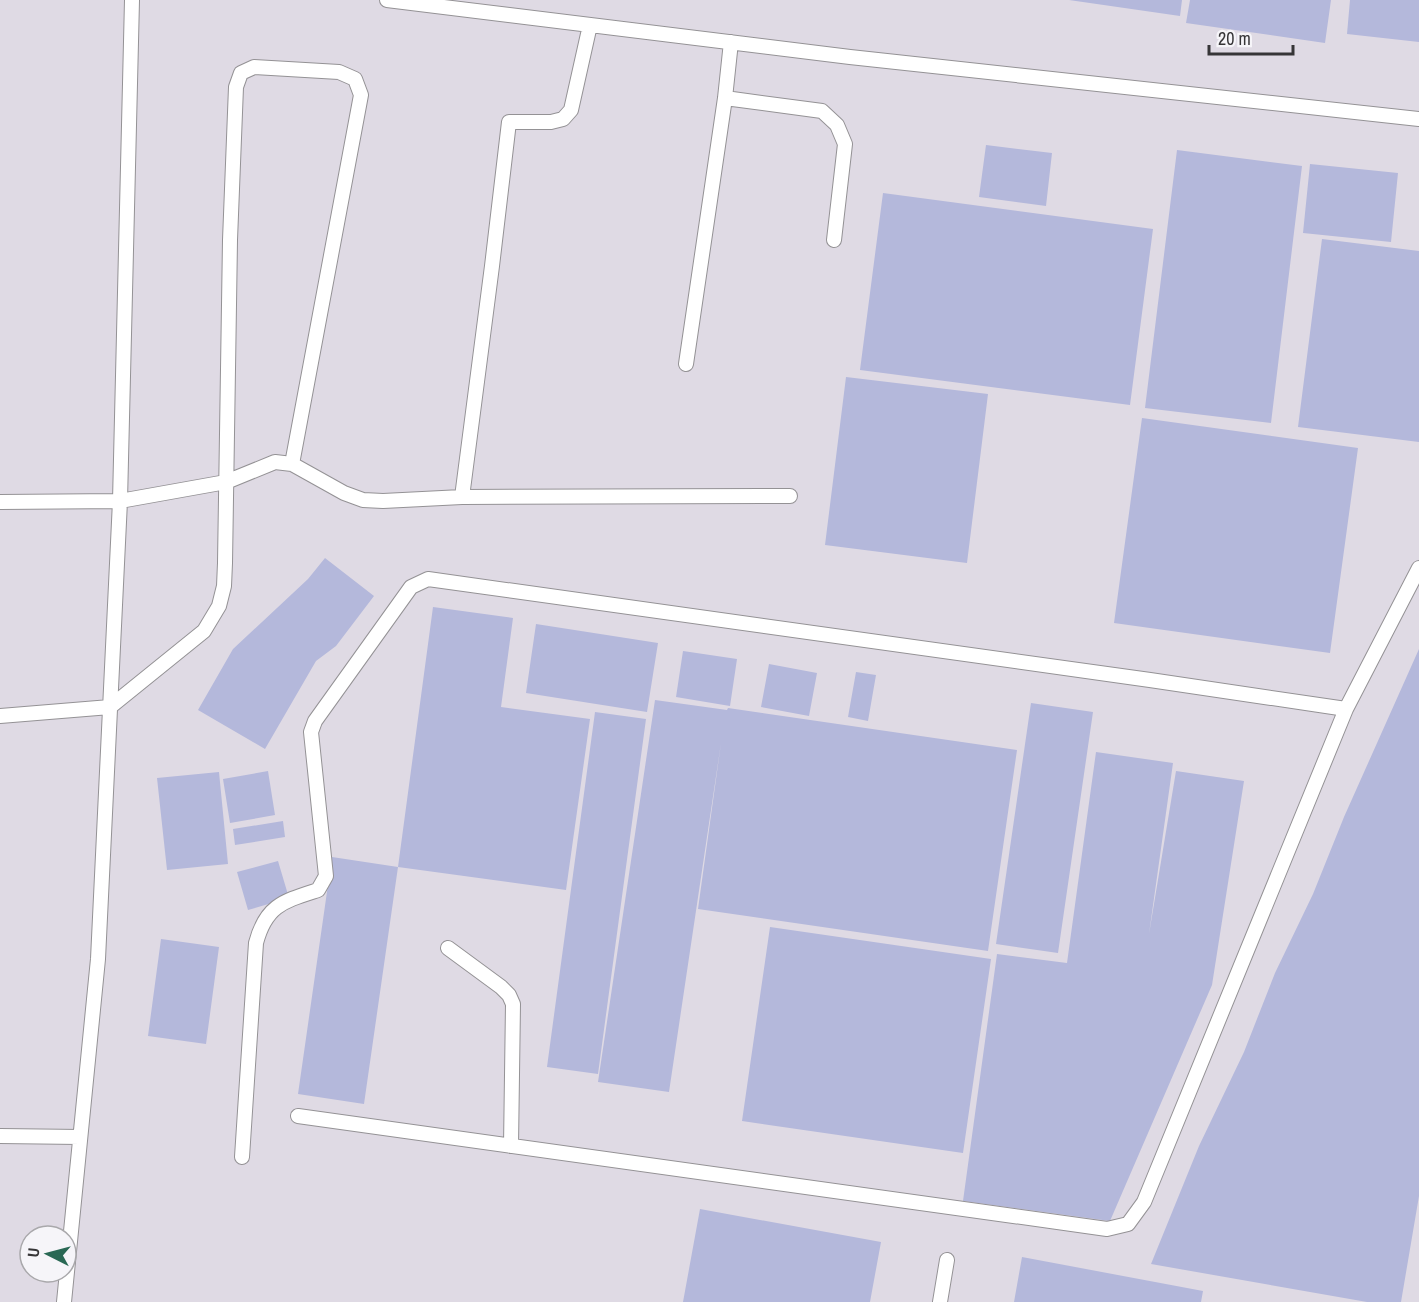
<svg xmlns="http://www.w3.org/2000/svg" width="1419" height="1302" font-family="'Archivo Narrow',sans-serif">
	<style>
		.built { fill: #dfdae4; fill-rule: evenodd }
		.building { fill: #b4b8db }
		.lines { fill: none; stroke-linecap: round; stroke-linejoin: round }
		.service-casing { stroke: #949295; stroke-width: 16 }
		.service { stroke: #fff; stroke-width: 14 }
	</style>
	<rect width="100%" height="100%" fill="#e9e7eb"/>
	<path class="built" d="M0,0H1419V1302H0ZM30,1236H66V1272H30Z"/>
	<path class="building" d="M1069,0H1182L1180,16Z
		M1190,0H1331L1325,43L1186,23Z
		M1350,0H1419V42L1347,34Z
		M986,145L1052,153L1046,206L979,197Z
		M1177,150L1302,166L1271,423L1145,408Z
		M1310,164L1398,173L1391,242L1303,233Z
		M883,193L1153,229L1130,405L860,370Z
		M1322,239L1419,251V442L1298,427Z
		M846,377L988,394L967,563L825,545Z
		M1142,418L1358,448L1330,653L1114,623Z
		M325,558L374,596L336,646L316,661L265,749L198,710L233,649L308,579Z
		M433,607L513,618L501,707L590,719L566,890L398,867Z
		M536,624L658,643L647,712L526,693Z
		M1419,649V1196L1401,1302H1367L1151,1264L1199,1146L1244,1052L1275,973L1313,894L1344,817Z
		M683,651L737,659L730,706L676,697Z
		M769,664L817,673L809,716L761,707Z
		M856,672L876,675L868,721L848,717Z
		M655,700L727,710L728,708L1017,750L988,951L698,909L721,743L669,1092L598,1082Z
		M1031,703L1093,712L1058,953L996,944Z
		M595,712L646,719L598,1074L547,1067Z
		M1096,752L1173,763L1149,934L1176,771L1244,781L1212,985L1110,1221L963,1201L997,954L1067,963Z
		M268,771L275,815L230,823L223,779Z
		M219,772L228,864L167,870L157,778Z
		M283,821L285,837L235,845L233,829Z
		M332,857L398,867L364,1104L298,1094Z
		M278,861L289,898L248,910L237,872Z
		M770,927L991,959L963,1153L742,1121Z
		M161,939L219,947L206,1044L148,1036Z
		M700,1209L881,1242L870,1302H683Z
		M1022,1257L1203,1291L1201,1302H1014Z"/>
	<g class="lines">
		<defs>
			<path id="service" d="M387,0L850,57L1419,119
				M725,98L822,111L837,125L845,144L834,240
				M686,364L725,98L731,42
				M462,497L492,266L509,122H551L563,119L571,110L590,25
				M0,502L120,501L226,482L275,462L292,464L344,493L363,500L383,501L462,497L790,496
				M0,716L110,707L204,631L219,606L224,586L225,563L230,240L236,87L241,73L254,67L339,72L355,79L361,95L292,464
				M448,948L501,987L509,995L513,1004L511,1146
				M298,1116L1107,1229L1128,1224L1144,1202L1346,709L1419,568
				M0,1136L80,1137
				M242,1157L256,943C266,905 284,901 318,890L326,876L311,732L315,721L411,587L428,579L1150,680L1346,709
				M64,1302L98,959L120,501L132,0
				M940,1302L947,1260"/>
		</defs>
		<use href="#service" class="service-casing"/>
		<use href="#service" class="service"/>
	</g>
	<g transform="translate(48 1254) rotate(276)"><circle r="28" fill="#f6f5f9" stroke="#a9a8ab" stroke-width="1.5"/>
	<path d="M0-4.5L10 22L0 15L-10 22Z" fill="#296854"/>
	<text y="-9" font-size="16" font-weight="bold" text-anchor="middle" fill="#363537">U</text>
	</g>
	<path d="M1209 45v9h84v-9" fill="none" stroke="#363537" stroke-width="3"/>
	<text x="1218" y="45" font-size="18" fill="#363537" stroke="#f6f5f9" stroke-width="4.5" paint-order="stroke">20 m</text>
</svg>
